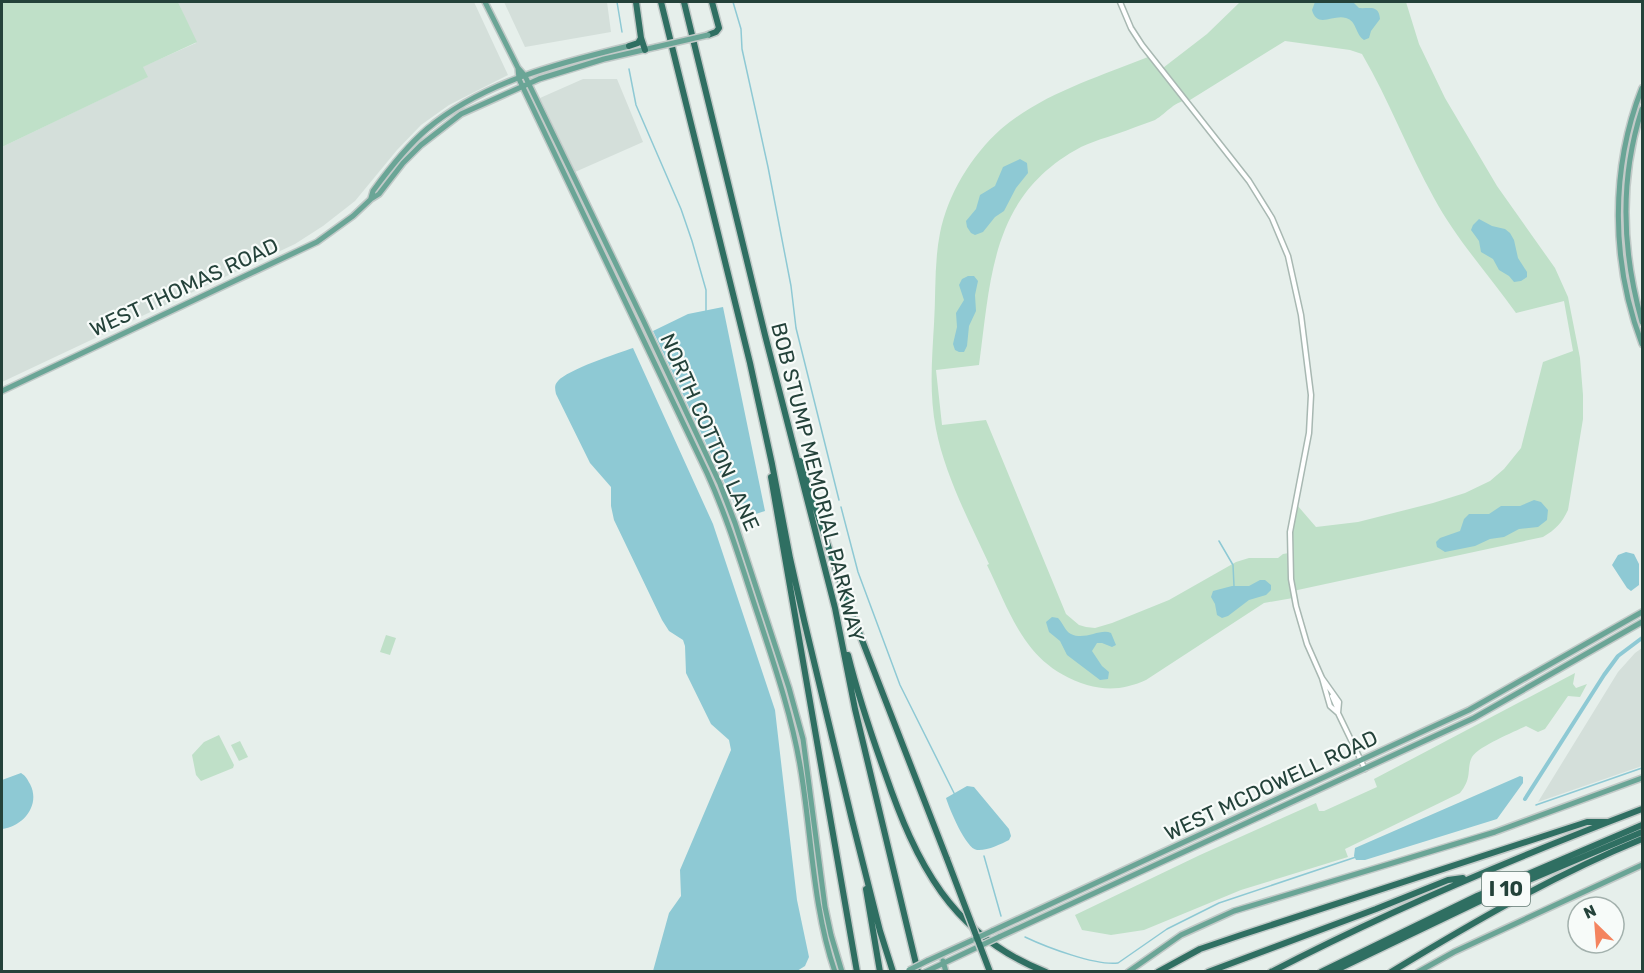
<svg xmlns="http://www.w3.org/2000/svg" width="1644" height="973" font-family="Rubik,sans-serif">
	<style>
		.built { fill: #d4dfda }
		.green { fill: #bfe0c8; fill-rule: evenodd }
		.water { fill: #8ec9d4 }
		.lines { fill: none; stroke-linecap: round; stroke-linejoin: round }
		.stream { stroke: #8ec9d4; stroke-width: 1.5 }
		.canal { stroke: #8ec9d4; stroke-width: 4 }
		.minor-casing { stroke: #a8b8b2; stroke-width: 7 }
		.major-casing { stroke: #c2cac8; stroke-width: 8 }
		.highway-casing { stroke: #c2cac8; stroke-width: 9 }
		.minor { stroke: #fff; stroke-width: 4 }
		.major { stroke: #6aa596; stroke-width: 5 }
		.highway { stroke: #2f6f62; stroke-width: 6 }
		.major-bridge-casing { stroke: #c2cac8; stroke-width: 8; stroke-linecap: butt }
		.highway-bridge-casing { stroke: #c2cac8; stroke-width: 9; stroke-linecap: butt }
		.major-bridge { stroke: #6aa596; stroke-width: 5 }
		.highway-bridge { stroke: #2f6f62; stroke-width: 6 }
		.labels { text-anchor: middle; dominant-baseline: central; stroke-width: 4.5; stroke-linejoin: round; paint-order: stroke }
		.shield { fill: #f7fbf9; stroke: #637a73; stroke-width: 1.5 }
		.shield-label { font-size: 20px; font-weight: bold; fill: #24423a }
		.street-label { font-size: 21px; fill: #24423a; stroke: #f7fbf9 }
	</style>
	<rect width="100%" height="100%" fill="#e6efeb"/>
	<path class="built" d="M178,2H474L508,75L449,105L421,125L397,150L355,201L323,226L295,244L2,382V147L147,77L142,67L196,43Z
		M504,2H607L611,32L525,47Z
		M583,79H617L643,142L575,172L540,98Z
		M1642,648V766L1538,802L1618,672L1635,653Z"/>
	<path class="green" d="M2,2H178L197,42L143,67L148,77L2,147Z
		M1240,2H1406L1419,44L1445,98L1497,186L1555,268L1568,297L1580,358L1583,395V419L1568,510C1562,523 1555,530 1543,537L1293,591V598L1264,603L1146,680C1126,689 1108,691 1087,685C1026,666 1013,619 987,565L989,564C969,521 945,475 936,429C929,394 932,359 934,324C936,294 934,263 940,233C948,194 971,156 1001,129C1042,94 1098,77 1148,57L1159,71L1207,34ZM1285,41L1350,50L1362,54C1389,100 1408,151 1434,198C1456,239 1489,275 1516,313L1564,301L1573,351L1543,362L1521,448L1504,469L1490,481L1465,493L1433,503L1358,522L1316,527L1297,505H1294L1289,553L1283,554L1278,558H1249L1236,562L1169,600L1112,623L1095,628L1086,627L1079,625L1066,614L986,420L942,425L936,370L979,365C991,277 991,195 1081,147C1098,139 1116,135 1133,128C1140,125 1148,123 1155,120C1167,113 1175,100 1190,100Z
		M386,635L396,638L390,655L380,652Z
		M1575,673L1573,684L1576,688L1587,684L1580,697L1568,696L1545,729L1538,732L1526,726C1514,732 1479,746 1472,757C1466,769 1473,777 1460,793L1345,849L1348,857L1241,890L1144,930L1111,935L1082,930L1075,915L1200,855L1316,803L1319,811H1324L1377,787L1374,779Z
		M219,735L234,765L233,768L201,781L196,775L192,755L204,742Z
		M240,741L248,757L239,761L231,745Z"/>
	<path class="water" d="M1315,2H1353L1359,8C1369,9 1379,4 1380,19L1371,31L1369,38L1364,40C1355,34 1357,21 1346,18C1333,14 1317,29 1312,10Z
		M1020,159L1027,163L1028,173L1016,188L1004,211L995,217L983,232L975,235L971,233L967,227L966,221L976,209L980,195L995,186L1003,167Z
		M1479,219L1492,226L1505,229L1510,233L1514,240L1518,258L1527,272V277L1521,281L1514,282L1509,276L1499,270L1493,259L1481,252L1479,241L1471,230L1473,225Z
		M968,276H974L978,281L975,295L976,311L969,326L967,346L964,352H959L955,350L953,344L957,327L956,313L964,300L959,285L962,279Z
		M723,307L765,511L750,516L739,513L653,331L688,314Z
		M633,348L713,524L775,710L797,900L809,957L805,966L797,971H653L669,913L681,896L680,870L731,750L729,740L711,724L686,673L685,646L683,640L669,631L662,620L614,520L611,506V487L590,463L556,394C555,389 554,385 558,381C567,370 618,353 633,348Z
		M1534,500L1541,502L1548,510L1547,520L1538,527L1519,529L1504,537L1490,539L1475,546L1445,552L1437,547L1436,542L1440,538L1460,531L1464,519L1469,514H1489L1501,506H1520Z
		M1626,552L1634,554L1639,564V585L1631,591L1627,588L1612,565L1618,555Z
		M1260,580H1265L1271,585V590L1266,595L1249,600L1228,616L1222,618L1217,615L1215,604L1211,597L1213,591L1232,586H1249Z
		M1052,617L1058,618C1063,623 1065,631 1071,634C1085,641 1100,628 1111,633L1116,645L1112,647L1102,643H1097L1092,651L1102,666L1109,672L1108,679L1100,680L1067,655L1060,641L1049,632L1046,622Z
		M21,773C26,776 27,779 30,784C41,805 23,827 2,829V780Z
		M1520,776L1523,777V783L1497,819L1365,860H1356L1354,856L1355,848Z
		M967,786L974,787L1009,829L1011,836L1009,840C1001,844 987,851 977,850C966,849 949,808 946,798Z"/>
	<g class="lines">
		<path class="stream" d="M617,2L622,32
			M733,2L741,29L742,49L768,167L791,286L796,328L839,500
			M629,69L636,105L681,209L692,241L706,290V312
			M841,507L858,572L900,685L955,795
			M1219,541L1233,565L1234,586
			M1536,805L1642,768
			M984,856L1001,916
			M1025,937C1046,947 1096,966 1118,963L1167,929L1219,903L1356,857"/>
		<path class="canal" d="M1525,799L1604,675L1618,656L1642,638"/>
		<defs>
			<path id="minor" d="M1120,2L1131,28L1142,45L1249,181L1272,218L1288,256L1301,315L1311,395L1309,433L1290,532L1291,579L1296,606L1307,644L1322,678L1339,702L1338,713
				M1322,678L1330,706L1338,713L1365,769
				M1332,696L1338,710"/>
			<path id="major" d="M485,2L518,68L525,76L643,320L720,484L735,523L789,688L803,739L825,907L831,935L842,972
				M518,68L519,79L707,473C728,519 742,567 758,615C774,664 791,713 800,765C812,834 812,905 835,972
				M1642,88C1610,169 1611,263 1642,344
				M1642,109C1619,180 1622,251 1642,322
				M371,198L373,191C389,169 406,147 427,129C483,82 559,63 629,46
				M2,391L317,242L353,216L371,199L379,194L403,163L421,145L461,114L539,79L604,59L656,47
				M992,931L1469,710L1642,612
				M999,937L1474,718L1642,622
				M927,961L975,939
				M943,961L946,972
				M925,972L982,945
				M1128,972L1181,935L1234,911L1495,832L1642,778
				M1418,972L1454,952L1642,865"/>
			<path id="highway" d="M636,2L641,38L645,50
				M661,2L750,363L772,464L790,558L804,620L852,820L880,931L893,972
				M684,2L765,335L835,608L855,709L918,972
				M708,35L716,32L719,28L712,2
				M629,46L638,43L641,38
				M800,461L843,591L947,859
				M771,477L857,972
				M848,655C858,695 871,734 885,773C916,863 951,935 1046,972
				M866,889L880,972
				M1158,972L1200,949L1241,935L1587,822H1607
				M1208,972L1376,909L1448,880L1463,878
				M1271,972C1392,909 1516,857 1642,809
				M1321,972L1477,896L1642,825
				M1332,972L1484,899L1642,832
				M1391,972C1472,923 1554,875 1642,839"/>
		</defs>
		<use href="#minor" class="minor-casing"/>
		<use href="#major" class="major-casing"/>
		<use href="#highway" class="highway-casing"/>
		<use href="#minor" class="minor"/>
		<use href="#major" class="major"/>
		<use href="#highway" class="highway"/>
		<defs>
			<path id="major-bridge" d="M656,47L708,35
				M975,939L992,931
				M982,945L999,937
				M909,970L927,961"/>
			<path id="highway-bridge" d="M947,859L990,972"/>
		</defs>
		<use href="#major-bridge" class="major-bridge-casing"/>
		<use href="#highway-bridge" class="highway-bridge-casing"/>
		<use href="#major-bridge" class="major-bridge"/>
		<use href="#highway-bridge" class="highway-bridge"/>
	</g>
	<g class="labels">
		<rect class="shield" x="1482" y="872" width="48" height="34" rx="4.5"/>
		<g class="shield-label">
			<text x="1506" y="889">I 10</text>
		</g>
		<g class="street-label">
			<text transform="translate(184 287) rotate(-25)">WEST THOMAS ROAD</text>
			<text transform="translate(710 432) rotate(66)">NORTH COTTON LANE</text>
			<text transform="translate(818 482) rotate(76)">BOB STUMP MEMORIAL PARKWAY</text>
			<text transform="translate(1271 785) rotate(-25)">WEST MCDOWELL ROAD</text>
		</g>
	</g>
	<rect width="1644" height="973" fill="none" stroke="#24423a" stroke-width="6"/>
	<g transform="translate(1596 925) rotate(335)"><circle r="28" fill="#f7fbf9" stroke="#a3b1ad" stroke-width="1.5"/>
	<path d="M0-4.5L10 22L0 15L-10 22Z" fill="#f4845f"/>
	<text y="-9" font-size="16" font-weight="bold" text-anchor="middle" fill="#24423a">N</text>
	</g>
</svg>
